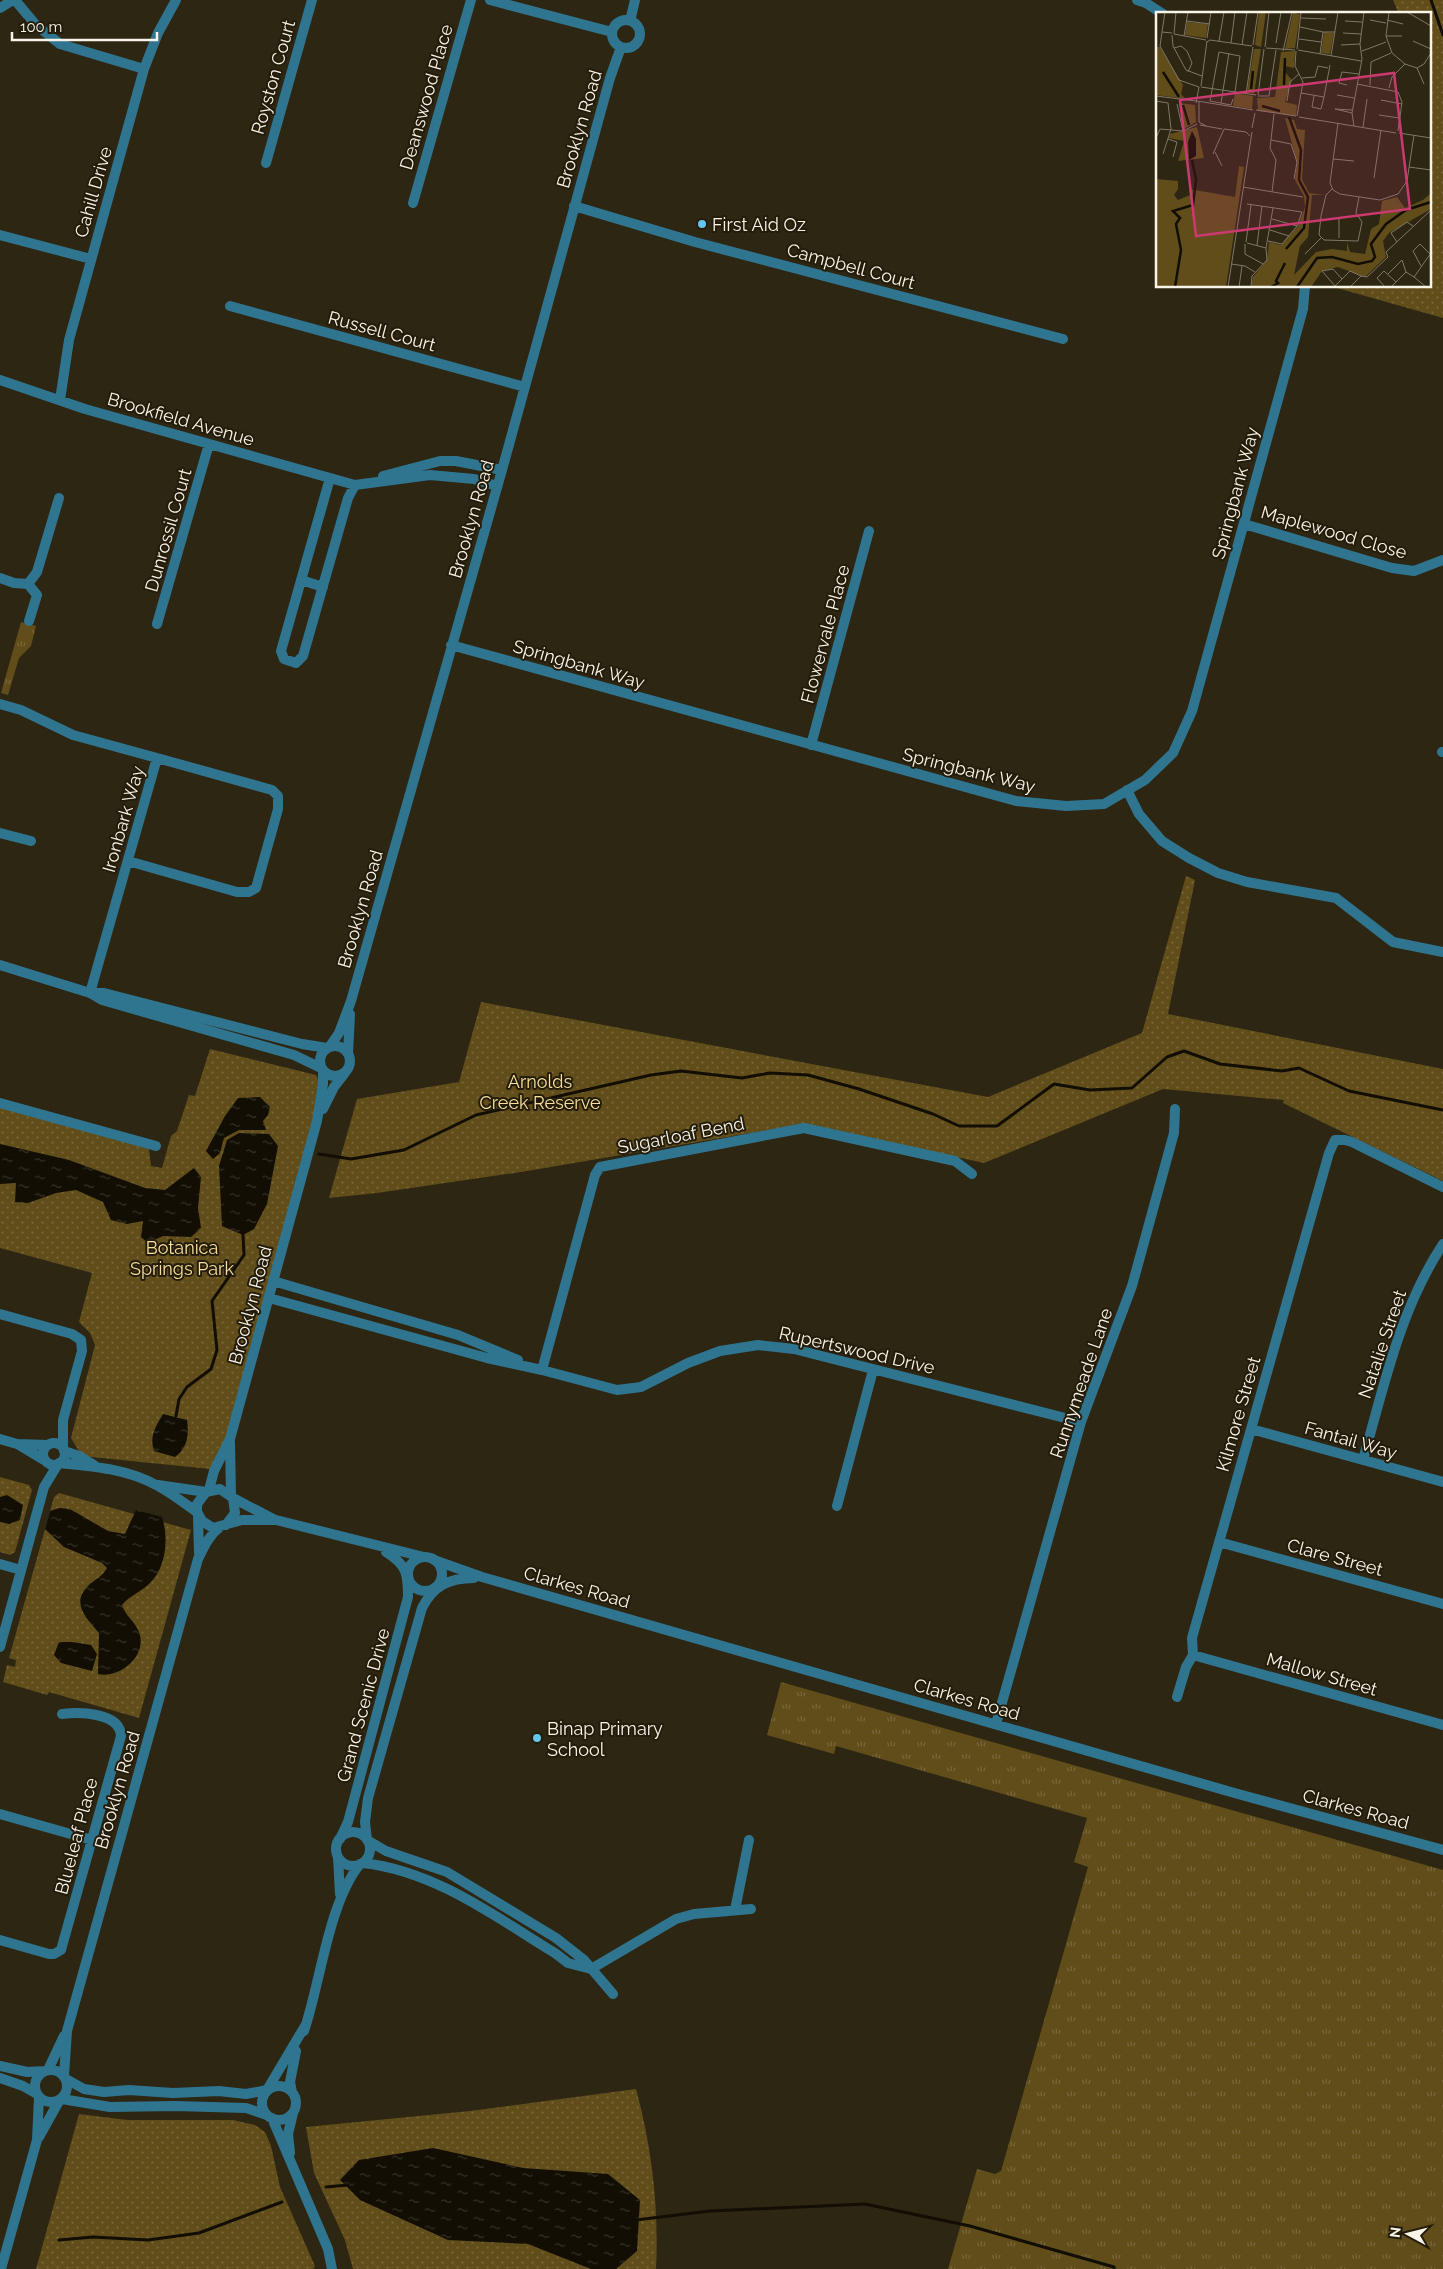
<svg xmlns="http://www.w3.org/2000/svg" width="1443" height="2269" font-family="Raleway,sans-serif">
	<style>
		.grass { fill: url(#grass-tufts) }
		.park { fill: url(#park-dots) }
		.water { fill: url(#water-ripples) }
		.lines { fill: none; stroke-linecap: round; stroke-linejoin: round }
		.stream { stroke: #120e03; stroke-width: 3 }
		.minor { stroke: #307590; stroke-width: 10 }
		.poi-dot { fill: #64c5ee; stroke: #231c0a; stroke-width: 2 }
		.labels { text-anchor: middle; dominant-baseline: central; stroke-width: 4; stroke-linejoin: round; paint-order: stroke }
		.street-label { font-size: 18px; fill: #f9f4e8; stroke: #231c0a }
		.poi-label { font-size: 18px; fill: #f9f4e8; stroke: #231c0a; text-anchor: start }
		.park-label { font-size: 18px; fill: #f9df9b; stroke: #231c0a }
		.inset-river { fill: none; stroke: #120e03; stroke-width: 2.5 }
		.inset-road { fill: none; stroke: #7f7868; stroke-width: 1 }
		.view { fill: #ca3970; fill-opacity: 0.15; stroke: #ca3970; stroke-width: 2.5 }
		.inset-edge { fill: none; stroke: #f9f4e8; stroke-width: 2.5 }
	</style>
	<defs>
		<pattern id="grass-tufts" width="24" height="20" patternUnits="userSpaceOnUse" patternTransform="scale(1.25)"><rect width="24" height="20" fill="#604d1a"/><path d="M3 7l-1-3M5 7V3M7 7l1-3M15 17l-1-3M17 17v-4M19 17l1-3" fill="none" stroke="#78673b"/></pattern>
		<pattern id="park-dots" width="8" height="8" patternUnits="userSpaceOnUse" patternTransform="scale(1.25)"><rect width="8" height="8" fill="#604d1a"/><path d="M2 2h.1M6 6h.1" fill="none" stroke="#78673b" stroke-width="1.8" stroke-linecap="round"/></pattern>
		<pattern id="water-ripples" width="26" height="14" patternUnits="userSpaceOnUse" patternTransform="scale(1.25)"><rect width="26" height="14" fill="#120e03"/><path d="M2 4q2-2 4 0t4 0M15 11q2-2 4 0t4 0" fill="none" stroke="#353228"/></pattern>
	</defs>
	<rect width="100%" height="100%" fill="#2d2613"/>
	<path class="grass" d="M21,622L36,626L31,646L19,658L8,695L1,693Z
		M781,1682L1443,1870V2269H948L977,2169L995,2174L1001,2171L1088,1867L1074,1862L1087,1818L836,1746L834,1754L767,1735Z"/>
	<path class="park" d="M1393,0H1443V318L1330,286H1429V14H1399Z
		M1186,876L1195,880L1168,1014L1443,1069V1181L1283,1103L1284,1100L1163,1089L984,1163L804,1124L521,1172L377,1193L329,1198L357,1099L459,1082L481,1002L988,1097L1142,1033Z
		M210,1049L316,1075L322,1090L220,1470L82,1456L71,1438L95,1345L90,1333L79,1322L92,1273L0,1248V1107L149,1149L151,1166L162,1168L171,1136L177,1131L189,1095L195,1096Z
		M0,1477L29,1485L32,1490L15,1552L10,1555L0,1552Z
		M59,1493L191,1530L139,1718L49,1692L47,1695L3,1682L7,1665L15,1667L16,1660L9,1658L54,1497Z
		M636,2089C652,2148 659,2208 656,2269H353L345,2240L314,2173L306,2127L470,2111Z
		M79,2114L127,2120H233L255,2125L265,2132L271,2146L280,2187L315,2266L313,2269H36Z"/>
	<path class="water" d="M260,1097L270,1107L268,1115L263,1121L266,1130H239L224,1138L220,1153L213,1159L206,1151L225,1116L238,1098Z
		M239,1133L269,1134L278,1146L267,1204L254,1229L243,1235L222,1226L219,1166L227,1140Z
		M0,1144L69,1160L145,1188L165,1190L194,1168L201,1177L198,1208L201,1228L191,1237L163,1236L148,1243L141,1237L143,1221L127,1224L111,1220L103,1202L76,1190L56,1193L28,1203L15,1202L16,1183L0,1184Z
		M163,1414L187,1420C189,1435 188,1447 175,1457L154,1451C149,1436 156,1426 163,1414Z
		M7,1495L23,1505L20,1520L9,1524L0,1522V1497Z
		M59,1508L70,1509L108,1531L125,1534L136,1510L162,1517C169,1538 166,1568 150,1583C141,1592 129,1596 122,1605C125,1616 135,1621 139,1632C148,1656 119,1679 98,1674L99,1633C85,1617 70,1602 90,1584C98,1577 101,1578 107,1568L102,1563L64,1547L45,1529L50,1511Z
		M59,1642H72L91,1645L97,1654L92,1671L61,1663L54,1655Z
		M433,2148L523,2168L608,2174L640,2200L637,2251L616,2269H591L528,2244L448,2240L360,2200L340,2180L359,2160Z"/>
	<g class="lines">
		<path class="stream" d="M1431,0L1443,35
			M319,1154L351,1159L404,1150L476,1115L651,1075L681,1071L742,1078L770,1073L808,1075L859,1089L933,1114L959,1126H997L1054,1084L1090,1090L1132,1088L1167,1057L1184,1051L1220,1064L1282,1071L1299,1068L1349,1091L1443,1110
			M176,1416L179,1399L187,1387L211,1369L217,1350L212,1301L244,1255L243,1235
			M326,2187L348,2185
			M636,2220L710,2211L865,2204L970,2226L1114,2267V2269
			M59,2240L93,2237L148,2240L199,2233L282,2202"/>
		<path class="minor" d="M15,0L35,24L60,44L144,69
			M490,0L612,32
			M1137,0L1146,3L1163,14
			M0,8L13,0
			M612 34a14 14 0 1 1 28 0a14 14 0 1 1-28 0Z
			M630,21L635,0
			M266,163L312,0
			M413,203L471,0
			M574,206L695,242L1063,339
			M0,235L91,259
			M230,306L525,387
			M0,380L85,409L355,485L430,475L474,479L497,486
			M60,400L69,340L144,69L158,33L176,0
			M383,476L440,461H456L502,470
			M330,478L281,651L284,659L296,663L303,656L348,498L355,485
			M1244,524L1392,568L1414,571L1443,560
			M0,578L14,583L28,584L37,572L59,498
			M301,580L323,587
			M28,584L37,595L29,621
			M157,624L209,444
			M451,645L1016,801L1066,806L1104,804L1145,780L1173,753L1192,711L1303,309L1305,286
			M0,704L21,710L73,735L157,758L90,993
			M811,745L869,531
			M1442,752H1443
			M1127,790L1139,814L1162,841L1189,858L1218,873L1247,882L1336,898L1393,942L1443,952
			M0,833L31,841
			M128,861L237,892H249L256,888L278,809V796L272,790L157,758
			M0,965L90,993L102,1000L294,1055L321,1068
			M91,993H104L302,1044L327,1048
			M320 1061a15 15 0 1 1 30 0a15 15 0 1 1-30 0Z
			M330,1046L339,1033L351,1001L502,470L610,78L621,47
			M348,1054L350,1014
			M0,1103L156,1146
			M323,1109L334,1087L345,1073
			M273,1281L458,1335L518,1360
			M269,1298L487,1358L542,1370L617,1390L641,1387L688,1363L720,1351L758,1345L794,1349L1081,1422
			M0,1314L72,1334L81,1340L82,1351L63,1420V1448
			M542,1370L595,1175L600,1167L804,1128L955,1161L972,1174
			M1251,1429L1443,1482
			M0,1439L17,1444L48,1445
			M230,1442L231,1495
			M43 1454a11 11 0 1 1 22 0a11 11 0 1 1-22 0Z
			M19,1445L44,1460
			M64,1451L79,1456L94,1465
			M1363,1460C1384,1386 1400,1309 1443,1244
			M59,1463C92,1466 128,1469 158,1486C171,1493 184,1503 197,1512
			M158,1485L206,1492
			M209,1490L214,1471L230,1439L317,1121L323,1084V1070
			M233,1498L275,1520
			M837,1506L873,1370
			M198,1516L199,1553
			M226,1525L235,1513L233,1498L220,1489L206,1492L197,1504V1512L202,1521L213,1528L242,1520H276L424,1557
			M1219,1542L1443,1604
			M408 1574a17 17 0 1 1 34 0a17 17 0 1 1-34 0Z
			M434,1560L482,1577L1238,1794L1443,1850
			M0,1564L21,1570
			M474,1578C449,1578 433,1586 422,1608L368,1798L365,1822L367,1840L386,1851L447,1872L556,1938L584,1960L613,1994
			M0,1647L44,1487L58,1464
			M1193,1655L1443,1725
			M1177,1697L1186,1667L1193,1655L1192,1638L1329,1153L1335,1140H1345L1352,1142L1443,1187
			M996,1724L1081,1422L1132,1286L1174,1133L1175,1109
			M0,1814L92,1840
			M336 1849a17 17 0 1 1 34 0a17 17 0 1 1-34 0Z
			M340,1839L348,1822L408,1597C408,1574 407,1565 386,1552
			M338,1857L340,1894
			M363,1863C435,1871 494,1916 555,1953L568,1963L591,1969
			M735,1910L749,1840
			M0,1940L49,1954H54L61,1950L121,1736C120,1712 79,1712 62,1714
			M591,1969L676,1919L694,1914L751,1909
			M304,2031C321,1981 328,1904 360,1864
			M0,2066L27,2072L45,2071
			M35 2086a16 16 0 1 1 32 0a16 16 0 1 1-32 0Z
			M48,2070L64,2036
			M64,2076L67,2031L198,1559C204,1547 209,1535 220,1527
			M0,2078L23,2086L37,2094
			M66,2079L84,2089L104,2092L129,2090L173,2093L219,2091L246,2094L267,2090L305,2026
			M262 2103a17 17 0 1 1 34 0a17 17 0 1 1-34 0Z
			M292,2092L290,2082L296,2051
			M62,2099L110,2107L175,2106L246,2108L267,2115
			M272,2118L328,2249L332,2269
			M39,2137L59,2101
			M290,2153L288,2134L293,2113
			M1,2269L37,2140L39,2097"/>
	</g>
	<g class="poi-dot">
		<circle cx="702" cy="224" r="5"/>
		<circle cx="537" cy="1738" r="5"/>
	</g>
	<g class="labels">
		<g class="street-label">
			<text transform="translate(273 77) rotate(-74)">Royston Court</text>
			<text transform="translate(426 97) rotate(-74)">Deanswood Place</text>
			<text transform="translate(579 129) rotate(-74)">Brooklyn Road</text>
			<text transform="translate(93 192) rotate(-74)">Cahill Drive</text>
			<text transform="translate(851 266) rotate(15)">Campbell Court</text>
			<text transform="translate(382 331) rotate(15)">Russell Court</text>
			<text transform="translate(181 419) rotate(16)">Brookfield Avenue</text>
			<text transform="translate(1235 493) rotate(-75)">Springbank Way</text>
			<text transform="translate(471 519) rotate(-74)">Brooklyn Road</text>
			<text transform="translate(168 530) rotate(-74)">Dunrossil Court</text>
			<text transform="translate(1334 532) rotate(16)">Maplewood Close</text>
			<text transform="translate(825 634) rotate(-75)">Flowervale Place</text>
			<text transform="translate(579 664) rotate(16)">Springbank Way</text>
			<text transform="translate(969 770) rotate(14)">Springbank Way</text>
			<text transform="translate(123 819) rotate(-74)">Ironbark Way</text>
			<text transform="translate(360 909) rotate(-74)">Brooklyn Road</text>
			<text transform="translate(681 1135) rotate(-11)">Sugarloaf Bend</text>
			<text transform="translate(250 1305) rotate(-75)">Brooklyn Road</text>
			<text transform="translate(1382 1344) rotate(-71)">Natalie Street</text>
			<text transform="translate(857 1350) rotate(13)">Rupertswood Drive</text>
			<text transform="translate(1081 1383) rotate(-71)">Runnymeade Lane</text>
			<text transform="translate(1238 1414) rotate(-74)">Kilmore Street</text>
			<text transform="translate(1351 1440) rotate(16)">Fantail Way</text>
			<text transform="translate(1335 1557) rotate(15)">Clare Street</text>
			<text transform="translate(577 1587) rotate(16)">Clarkes Road</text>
			<text transform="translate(1322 1674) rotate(16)">Mallow Street</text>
			<text transform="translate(967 1699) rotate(16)">Clarkes Road</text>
			<text transform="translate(363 1705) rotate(-75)">Grand Scenic Drive</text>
			<text transform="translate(117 1790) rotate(-74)">Brooklyn Road</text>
			<text transform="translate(1356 1809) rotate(15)">Clarkes Road</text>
			<text transform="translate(76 1836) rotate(-75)">Blueleaf Place</text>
		</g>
		<g class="poi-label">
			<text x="712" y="224">First Aid Oz</text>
			<text x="547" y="1728">Binap Primary<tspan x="547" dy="21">School</tspan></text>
		</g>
		<g class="park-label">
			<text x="540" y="1081">Arnolds<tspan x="540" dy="21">Creek Reserve</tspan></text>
			<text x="182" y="1247">Botanica<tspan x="182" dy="21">Springs Park</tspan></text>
		</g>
	</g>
	<g transform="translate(1156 12)">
		<rect width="275" height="275" fill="#2d2613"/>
		<path d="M83,154L88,155L70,275H19L20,269L17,275H0V167L22,169V177L18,183L22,188L34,183L33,177L79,185Z" fill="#604d1a"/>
		<path d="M103,0H110L105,35L99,33ZM137,0L144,3L139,36L129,37ZM31,10L52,12L50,26L29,23ZM168,20L178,21L174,42L165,41ZM0,35H4L27,73L25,82L30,87L0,83ZM98,37H105L98,82L91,80ZM139,39L138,56L129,54L128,59L136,68L129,90L141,93L140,104L102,99L101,86L119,85L125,40ZM79,81L97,84L96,97L77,94ZM23,91L39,93L40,110L28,117ZM129,106L138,108L141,117L149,118L146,167L153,181L169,183H156L152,225L144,234L138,263L160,240L176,237L191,239V230L194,240L209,242L215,217L223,212L226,189L241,185L249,196L267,188L275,181V197L233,221L227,229L230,245L209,265L182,255L166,259L155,275H95L97,265L111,248L113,230L125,233L142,214L149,195L148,184L139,168L141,150ZM41,115L48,146L22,149L28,129L13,126L14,122Z" fill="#604d1a"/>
		<path d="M36,119L40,127V144L33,148L32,130Z" fill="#120e03"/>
		<path class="inset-river" d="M7,60L23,85M128,73L129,46M95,77L97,59M27,93L33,113M106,94L124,99M130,237L148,216L152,185L143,168L145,138L133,105M19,275L25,238L20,212L24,206L17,199L37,193L40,168L36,148M115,275L122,271L120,269L129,251M141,275L161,246L176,245L202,252L216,249L219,245L215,232L230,212L250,198L275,190"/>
		<path class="inset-road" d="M9,0L6,20L16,21M20,0L18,22L50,28M233,0L230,24L236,41L249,52L261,56L268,52L275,41M251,0L275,14M145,6L170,7M214,8L230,11M231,8L247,12M31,9L54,12M189,9L206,10M144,15L167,20M6,20L4,34L23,68L43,75M187,21L205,22M16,23L17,34L30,58L46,64M28,24L32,0M230,24H246M51,26L55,0M143,27L165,30M63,29L68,0M257,29L275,37M51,30L54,28L96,34M75,31L79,0M120,31L125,0M86,33L91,0M97,33L102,0M185,33L204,32M109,35L113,0M18,36L25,34L31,39L36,51L32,60M110,36L139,38M141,37L145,0M142,38L205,49M127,39L136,0M140,39L139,54L147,70L141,104M206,39L230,30M164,42L167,20H179M175,44L182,0M261,56L268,72M146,66L159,65L162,54L172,56M201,72L242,80L246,90L242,119M191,73L183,71L186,60L203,62M214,73L215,50L235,41M45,74L51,29M45,75L100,83M233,76L236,65L249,52M145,81L168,85L174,53M90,82L97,35M102,83L108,37M181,83L198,86M0,84L40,89M102,84H113L120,38M158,84L156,95L165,97L168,85M77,87L75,93L54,89L63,40L84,44L79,80M225,88L246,92M0,89L12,91L15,117L7,142M41,89L97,98M131,89L134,70L143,62M43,90V110L50,114M40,91L43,75M65,91L73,41M21,92L27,119M100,98L140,104M196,101L179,97L196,98M223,103L243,106M143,105L240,121M182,111L174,171L177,178L184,182L224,188L242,182L251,169L258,123M44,113L66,117M198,114L196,101L206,47L204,32L208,0M207,115L211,87M96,116L99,101M243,121L275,126M0,126L4,117L27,119L41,112M12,127L21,130L17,145M115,128L135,132L141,150L138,167M59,140L66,154M57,142L68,117L90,120L94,124M177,147L198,149M253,155L275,158M218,166L225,118M87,175L147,185M176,177L170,183L165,204L163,223L168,228L202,229L206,210L200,201L203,185M116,180L120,148L114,136L118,102M91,192L146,200L141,214L126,232L112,229M116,207L141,214M114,218L133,224M183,226V206M90,230L95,193M241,230L235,221L251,210L257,214M91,231L110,236M89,232V242L107,252M101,233L106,194M149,242L165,226M75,252L89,254L99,260M265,254L257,239L264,232L274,242M232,262L246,248L250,260M258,265L270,275M179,274L166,259L177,257L186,267M179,274L194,259L205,264M72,275L96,120M83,275L86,254M95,275L96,264L111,248L110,236L117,196M194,275L205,264L211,265L232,245L230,240L275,198M229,275L221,266L228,259L240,270M235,275L250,260L258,265L275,241"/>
		<path class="view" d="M238,61L254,197L40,224L24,88Z"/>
		<rect width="275" height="275" class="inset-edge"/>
	</g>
	<g transform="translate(1408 2234) rotate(277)" stroke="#231c0a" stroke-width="4" paint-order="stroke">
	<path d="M0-4L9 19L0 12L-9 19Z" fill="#f9f4e8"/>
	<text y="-8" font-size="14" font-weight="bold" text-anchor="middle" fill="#f9f4e8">N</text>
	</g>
	<path d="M12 32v8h145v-8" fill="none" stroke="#f9f4e8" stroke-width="2.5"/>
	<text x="20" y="32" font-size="15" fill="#f9f4e8" stroke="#231c0a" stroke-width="4" paint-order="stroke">100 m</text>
</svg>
